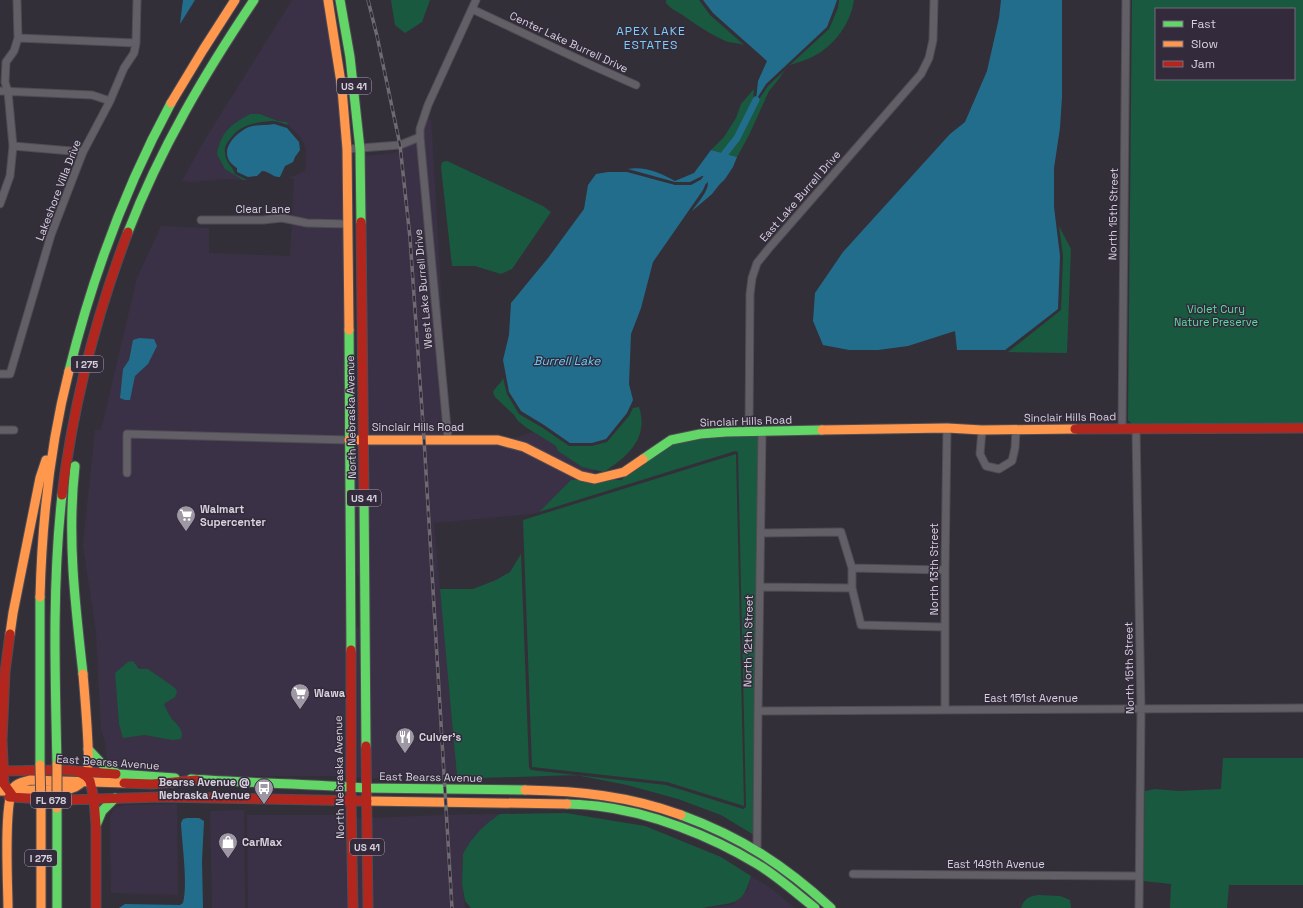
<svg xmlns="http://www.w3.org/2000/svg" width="1303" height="908" font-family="'Space Grotesk',sans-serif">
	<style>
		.built { fill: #3b3146; fill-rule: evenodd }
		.green { fill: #19593f; fill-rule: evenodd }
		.water { fill: #236d8c }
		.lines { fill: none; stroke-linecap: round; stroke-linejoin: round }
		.canal { stroke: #236d8c; stroke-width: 7 }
		.street-casing { stroke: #4f4c54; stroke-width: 9 }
		.fast-casing { stroke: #4f4c54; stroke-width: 11 }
		.slow-casing { stroke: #4f4c54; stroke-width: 11 }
		.jam-casing { stroke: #4f4c54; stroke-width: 11 }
		.street { stroke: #625f66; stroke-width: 7 }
		.fast { stroke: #63d668; stroke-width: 9 }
		.slow { stroke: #ff974d; stroke-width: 9 }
		.jam { stroke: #b3261e; stroke-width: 9 }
		.rail-casing { stroke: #6e6a70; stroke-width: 3.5 }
		.rail { stroke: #332b3c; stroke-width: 2; stroke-dasharray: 6; stroke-linecap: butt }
		.slow-bridge-casing { stroke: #4f4c54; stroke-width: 11; stroke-linecap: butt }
		.slow-bridge { stroke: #ff974d; stroke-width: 9 }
		.labels { text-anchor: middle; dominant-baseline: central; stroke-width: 3; stroke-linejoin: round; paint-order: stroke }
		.shield { fill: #332b3c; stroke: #a59fac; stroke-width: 1 }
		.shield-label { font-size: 10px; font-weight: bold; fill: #d6d1dc }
		.street-label { font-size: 11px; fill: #d6d1dc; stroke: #332b3c }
		.park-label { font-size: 11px; fill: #5bdca0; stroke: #332b3c }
		.poi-label { font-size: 11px; font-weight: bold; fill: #d6d1dc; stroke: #332b3c; text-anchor: start }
		.neighbourhood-label { font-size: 12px; letter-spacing: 1px; fill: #7ccef8; stroke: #332b3c }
		.water-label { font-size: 12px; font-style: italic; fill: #66cdfa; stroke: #332b3c }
	</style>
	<rect width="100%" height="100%" fill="#332f38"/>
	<path class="built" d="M292,0H325L342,123L344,221L307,219L292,216L294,179L289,178L305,171L306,152L304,143L300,136L288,125L287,122L278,121L260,114H250L246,116L222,137L225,169L243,180L228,179L192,182L182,181L204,141Z
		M431,118L440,272L444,361L423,137V130L427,119L430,120Z
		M417,142L444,436H366L363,156L395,153L399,151L400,149Z
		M292,224L307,226L344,228L346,436L127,431L124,434L123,476H130V438L346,443L348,776H191L118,770L107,764L105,741L101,730L96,633L83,545L95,430H101L137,278L161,226L209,228V253L290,256ZM130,348L148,364L135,376L132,392L120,397L123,369L129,360ZM138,666L139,669L175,697L164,704L170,716L174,721L172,740L144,735L119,724L115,673Z
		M533,432L556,446L558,451L582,467L594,469V475L582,472L525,443L511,439Z
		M353,443H360L361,621L360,617V579L354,568Z
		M366,443H498L522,450L584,480H571L539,512L532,514L434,523L457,776L399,780L370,778Z
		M356,625L358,628L362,630L363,778L354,777Z
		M177,804L178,895L111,893L110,817L114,808L125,805Z
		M244,810L245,908H212L210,811Z
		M500,814L490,821L480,830L470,842L463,854L462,884L465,908H371L370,818L441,815Z
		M247,815H348L350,908H248Z
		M354,817L364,819V908H356Z
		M751,876L772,889L795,908H703L732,905L748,890Z"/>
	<path class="green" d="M391,0H430L422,22L405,33L395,25Z
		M666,0H699L710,15L744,45C739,43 733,43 728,42C713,36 695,24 681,14C675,10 672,10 666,3Z
		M839,0H854C851,23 834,46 814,56C807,60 798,62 790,65L829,29L838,8Z
		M1132,0H1303V423L1132,424L1128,420ZM1156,9H1294V79H1156Z
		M785,70L778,80L769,91L749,135L737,157L711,150L724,137L736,118L741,104L754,89L753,101L754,103L757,102L768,86Z
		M250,114H260L278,121L287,122L288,125C284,124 278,121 273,121C257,122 240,124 230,139C226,144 224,147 225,153C226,164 233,166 235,174L247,180H243L225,169L217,154C221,132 230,125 250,114Z
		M447,161L543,206L551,212L512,269L501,274L475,266H452L441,167L442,162Z
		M1059,226L1071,249L1067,353L1008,352L1061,310L1063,256Z
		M503,378L507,394L519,414L543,428L569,446H592L607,442L629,416L633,408L639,407C649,438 628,456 604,472L582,467L558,451L556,446L527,428L518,421L514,415L495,397L493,392C496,386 501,384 503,378Z
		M759,435L754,835L721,815L678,799L627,785L576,775L481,778L457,776L440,589H473L496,580L510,572L521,554L529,767L531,770L666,785L743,809L746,807L738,452L735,451L539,512L571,480H621L638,467L673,444L707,437Z
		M736,454L744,806L667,782L532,767L523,520Z
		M133,661L139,669H148L175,688L177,692L175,697L164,704C166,708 168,713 170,716C175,724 185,729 181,739L172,740L144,735L123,738L119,724L115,673L128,662Z
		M1223,758H1303V885H1229L1227,908H1170L1171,884L1143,881L1145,791L1155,789L1178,791L1221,789Z
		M566,813L645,826L721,857L751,876C742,908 734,901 703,908H471L465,901L462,884L463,854L470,842L480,830L490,821L500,814Z
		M1038,895L1060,896L1070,900L1071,908H1021C1024,899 1029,896 1038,895Z"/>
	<path class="water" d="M183,0H195L180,24Z
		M703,0H837L835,6L827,27L766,84L756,100L758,81L767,61L713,13Z
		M1001,0H1062V97L1060,128L1054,168V207L1060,256L1058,309L1005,350H957L955,331L908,346L878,350H849L823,345L813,321L815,293L843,252L950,134L965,122L987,71L999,18Z
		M274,124L287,128L299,142L300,150L295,157L293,162L285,166L280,177C274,178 269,171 262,171L257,176L248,177L237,172V168C235,167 232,164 230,162C220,148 237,132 249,127C257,124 266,126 274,124Z
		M711,150L737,157L733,167L725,179L719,185L712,194L692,211C698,202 712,189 707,177L702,176L690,182H675L628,169C644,166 661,173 675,181L694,173Z
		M608,172H627L675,185H691L702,179L705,180L706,183L703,190L653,262L641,308L631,334L629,384L633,400L627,413L606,439L592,443H570L544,425L521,411L509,392L503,360L509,335L511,303L548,258L584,209L588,185L596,174Z
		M139,338L154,339L157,346L148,364L135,376L130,400H125L120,398L123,369L129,360L133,340Z
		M187,818H199L204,821L202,861L203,908H119L125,904L180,905L183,903C188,883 182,845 181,823L183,819Z"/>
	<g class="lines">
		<path class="canal" d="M719,161L737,138L756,100
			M705,180L713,170"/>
		<defs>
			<path id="street" d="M472,9L591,65L636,85
				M18,38L136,43
				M0,91L92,95L110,101
				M420,137L448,439
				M13,146L83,152
				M347,149L400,145L420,137V129L428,105L476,0
				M0,204L10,176L13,146L8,92L5,82L6,62L14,51L18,38L17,0
				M201,220H263L282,218L307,223L348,224
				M0,374H10L51,235L83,152L110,101L124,68L134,53L136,43L137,0
				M1122,429L1126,0
				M1136,429L1141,710L1139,908
				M0,430H14
				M982,430L980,454L986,466L999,469L1012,461L1015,448L1016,430
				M749,432L750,294L752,278L757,263L770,247L921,74L929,58L933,40L934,0
				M127,473V434L349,440
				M761,533L841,532L852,568V588L861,625L945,627
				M852,568L945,570
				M760,587L852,588
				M945,709V570L947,428
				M758,711L1303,708
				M757,850L758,711L762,432
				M853,874L1139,876"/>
			<path id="fast" d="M340,0L350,57L360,149L361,222
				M128,232C160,149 205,73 254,0
				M349,330L351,650
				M69,371C92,278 125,188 171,103
				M643,459L671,440L700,434L726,432L822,430
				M75,466C67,536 75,604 83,674
				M364,493L366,746
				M40,597V765
				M88,749L103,765L118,774
				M57,765C55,675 52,585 62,495
				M118,774L175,778
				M191,779C249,783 308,784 366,788
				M366,788L525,790
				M567,804C577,804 587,805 597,806C650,812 711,836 757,864C777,876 796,893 815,908
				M57,808V908
				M681,815C741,837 784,865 831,908
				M97,823L102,811L115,798"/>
			<path id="slow" d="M328,0L342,89L347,149L349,330
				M171,103L203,50L235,0
				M822,430L947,428L982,430L1075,429
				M349,440H498L524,447L581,476L595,479L624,472L643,459
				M40,597C42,521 50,445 69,371
				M10,634L13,613L40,478L46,460
				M525,790C579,791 629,796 681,815
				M0,791L70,789C77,787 83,783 86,776C90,766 88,755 88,745C87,721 85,698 83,674
				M367,801L567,804
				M41,808V908
				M8,908C8,886 3,801 14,787C18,782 24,782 30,780L124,783"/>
			<path id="jam" d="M361,222L364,493
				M1075,429L1303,428
				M62,495C73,406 96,316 128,232
				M10,634L5,672L2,740L4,784L12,795
				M351,650V801L353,908
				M366,746L368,908
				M0,771L64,770L116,774
				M79,772L86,776L90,781L94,799L96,825V908
				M124,783L152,784L197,780
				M9,797L65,800L160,797L367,801"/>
		</defs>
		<use href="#street" class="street-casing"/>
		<use href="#fast" class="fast-casing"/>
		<use href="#slow" class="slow-casing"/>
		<use href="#jam" class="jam-casing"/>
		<use href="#street" class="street"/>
		<use href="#fast" class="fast"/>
		<use href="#slow" class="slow"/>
		<use href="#jam" class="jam"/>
		<defs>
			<path id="rail" d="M368,0L377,36L400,145L410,238L424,439L452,908"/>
		</defs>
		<use href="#rail" class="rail-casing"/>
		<use href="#rail" class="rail"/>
		<defs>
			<path id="slow-bridge" d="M40,765L41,808
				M57,765V808"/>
		</defs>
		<use href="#slow-bridge" class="slow-bridge-casing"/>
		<use href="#slow-bridge" class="slow-bridge"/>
	</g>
	<defs>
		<symbol id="supermarket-pin" viewBox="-11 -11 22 30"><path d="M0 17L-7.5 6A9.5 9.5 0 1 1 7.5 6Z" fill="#9d98a3" stroke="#332b3c"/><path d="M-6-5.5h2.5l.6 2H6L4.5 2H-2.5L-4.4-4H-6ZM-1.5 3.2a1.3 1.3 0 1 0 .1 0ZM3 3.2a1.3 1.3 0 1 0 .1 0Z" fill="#fff"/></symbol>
		<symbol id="restaurant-pin" viewBox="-11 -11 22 30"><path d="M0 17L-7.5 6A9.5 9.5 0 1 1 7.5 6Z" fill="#9d98a3" stroke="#332b3c"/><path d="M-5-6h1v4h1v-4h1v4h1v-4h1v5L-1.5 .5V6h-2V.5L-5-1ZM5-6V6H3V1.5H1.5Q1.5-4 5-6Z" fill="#fff"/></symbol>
		<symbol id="bus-pin" viewBox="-11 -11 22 30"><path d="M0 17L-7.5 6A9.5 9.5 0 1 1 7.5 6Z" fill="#9d98a3" stroke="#332b3c"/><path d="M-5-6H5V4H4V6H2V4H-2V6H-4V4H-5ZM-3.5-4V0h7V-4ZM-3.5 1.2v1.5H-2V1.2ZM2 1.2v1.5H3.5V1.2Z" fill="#fff"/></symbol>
		<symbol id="shop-pin" viewBox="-11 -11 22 30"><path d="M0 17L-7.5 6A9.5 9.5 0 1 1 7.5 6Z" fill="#9d98a3" stroke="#332b3c"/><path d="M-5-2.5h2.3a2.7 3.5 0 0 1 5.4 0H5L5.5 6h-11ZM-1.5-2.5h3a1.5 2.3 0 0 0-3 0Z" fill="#fff"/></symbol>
	</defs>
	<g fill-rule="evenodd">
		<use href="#supermarket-pin" x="175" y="504" width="22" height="30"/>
		<use href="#supermarket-pin" x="289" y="682" width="22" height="30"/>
		<use href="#restaurant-pin" x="394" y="726" width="22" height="30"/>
		<use href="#bus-pin" x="253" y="777" width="22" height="30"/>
		<use href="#shop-pin" x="217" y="831" width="22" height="30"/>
	</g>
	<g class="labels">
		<g class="shield">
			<rect x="337" y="78" width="34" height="16" rx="3"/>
			<rect x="71" y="356" width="32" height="16" rx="3"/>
			<rect x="347" y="490" width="34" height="16" rx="3"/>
			<rect x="31" y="792" width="40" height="16" rx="3"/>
			<rect x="350" y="839" width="34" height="16" rx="3"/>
			<rect x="25" y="850" width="32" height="16" rx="3"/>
		</g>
		<g class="shield-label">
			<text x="354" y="86">US 41</text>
			<text x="87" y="364">I 275</text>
			<text x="364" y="498">US 41</text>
			<text x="51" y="800">FL 678</text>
			<text x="367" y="847">US 41</text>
			<text x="41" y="858">I 275</text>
		</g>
		<g class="street-label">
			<text transform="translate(569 42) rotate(25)">Center Lake Burrell Drive</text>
			<text transform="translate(58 190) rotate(-69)">Lakeshore Villa Drive</text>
			<text transform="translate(800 196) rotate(-49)">East Lake Burrell Drive</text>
			<text x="263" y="209">Clear Lane</text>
			<text transform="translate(1113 214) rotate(-89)">North 15th Street</text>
			<text transform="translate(423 289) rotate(-95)">West Lake Burrell Drive</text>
			<text transform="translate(351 417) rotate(-91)">North Nebraska Avenue</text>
			<text transform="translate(1070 417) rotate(-1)">Sinclair Hills Road</text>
			<text transform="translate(746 421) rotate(-2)">Sinclair Hills Road</text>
			<text x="418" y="427">Sinclair Hills Road</text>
			<text transform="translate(934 569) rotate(-90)">North 13th Street</text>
			<text transform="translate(748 641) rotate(-89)">North 12th Street</text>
			<text transform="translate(1129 668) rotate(-91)">North 15th Street</text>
			<text x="1031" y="698">East 151st Avenue</text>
			<text transform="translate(108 762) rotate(4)">East Bearss Avenue</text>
			<text transform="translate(339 777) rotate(-91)">North Nebraska Avenue</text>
			<text transform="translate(431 777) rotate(1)">East Bearss Avenue</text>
			<text x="996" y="864">East 149th Avenue</text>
		</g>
		<g class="park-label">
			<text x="1216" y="309">Violet Cury<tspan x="1216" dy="13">Nature Preserve</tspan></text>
		</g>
		<g class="poi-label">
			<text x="200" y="509">Walmart<tspan x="200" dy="13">Supercenter</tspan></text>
			<text x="314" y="693">Wawa</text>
			<text x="419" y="737">Culver's</text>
			<text x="250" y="782" text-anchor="end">Bearss Avenue @<tspan x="250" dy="13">Nebraska Avenue</tspan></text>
			<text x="242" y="842">CarMax</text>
		</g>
		<g class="neighbourhood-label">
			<text x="651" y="31">APEX LAKE<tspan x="651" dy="14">ESTATES</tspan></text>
		</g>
		<g class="water-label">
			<text x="567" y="361">Burrell Lake</text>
		</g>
	</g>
	<rect x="1155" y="8" width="140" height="72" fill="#332b3c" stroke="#746d7c"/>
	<rect x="1163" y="21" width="20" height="6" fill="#63d668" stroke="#746d7c"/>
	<text x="1191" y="28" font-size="12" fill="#d6d1dc">Fast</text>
	<rect x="1163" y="41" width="20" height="6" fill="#ff974d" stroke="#746d7c"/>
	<text x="1191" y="48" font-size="12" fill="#d6d1dc">Slow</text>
	<rect x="1163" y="61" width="20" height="6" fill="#b3261e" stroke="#746d7c"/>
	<text x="1191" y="68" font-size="12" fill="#d6d1dc">Jam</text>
</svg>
